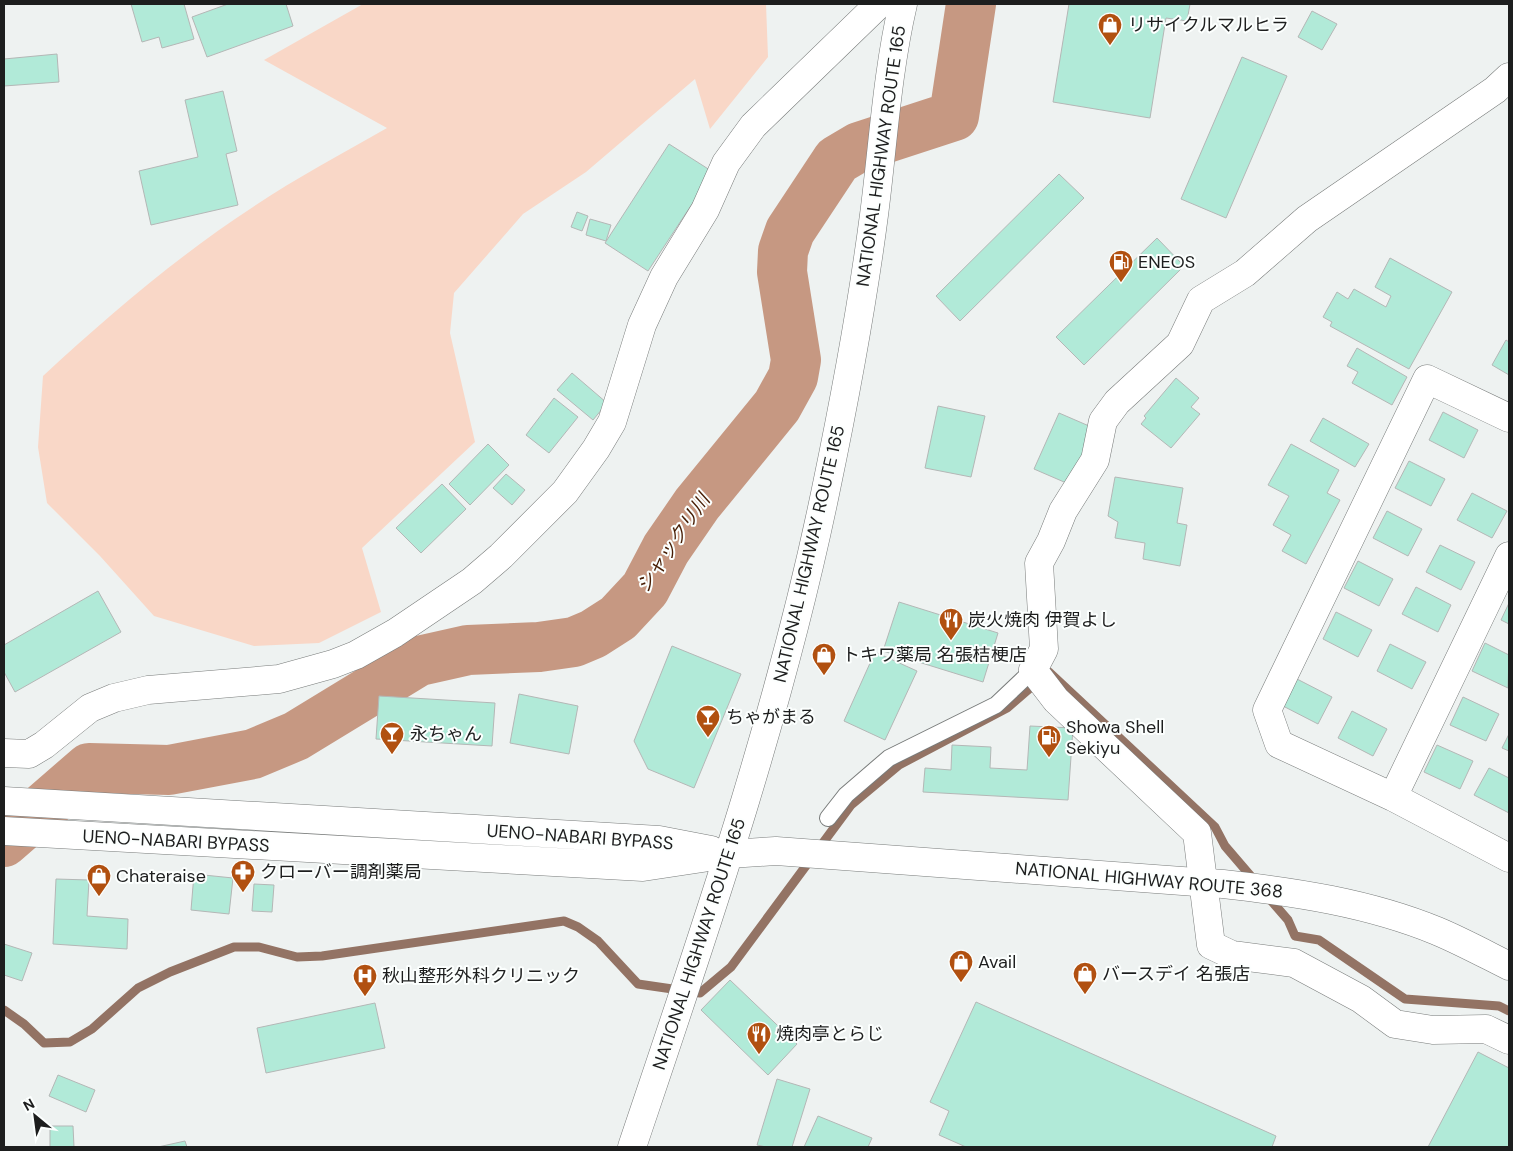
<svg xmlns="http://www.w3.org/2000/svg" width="1513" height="1151" font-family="'DM Sans','Noto Sans JP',sans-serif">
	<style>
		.green { fill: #f9d7c7 }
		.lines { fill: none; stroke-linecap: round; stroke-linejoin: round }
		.stream { stroke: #937364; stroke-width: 9 }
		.river { stroke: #c69882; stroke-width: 50 }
		.building { fill: #b1ead8; stroke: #b4b7b6 }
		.service-casing { stroke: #797c7b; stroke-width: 18 }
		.minor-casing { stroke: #797c7b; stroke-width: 29 }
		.trunk-casing { stroke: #797c7b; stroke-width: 29 }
		.service { stroke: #fff; stroke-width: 16 }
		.minor { stroke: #fff; stroke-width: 28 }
		.trunk { stroke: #fff; stroke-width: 28 }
		.labels { text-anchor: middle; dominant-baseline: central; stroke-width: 4; stroke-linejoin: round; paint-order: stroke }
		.poi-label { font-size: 18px; fill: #1d1e1e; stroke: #fcfffe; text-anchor: start }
		.street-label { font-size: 18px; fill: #1d1e1e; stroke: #fcfffe }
		.water-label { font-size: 19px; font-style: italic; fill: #461b02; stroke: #fcfffe }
	</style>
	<rect width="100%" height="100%" fill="#eef2f1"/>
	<path class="green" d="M363,4H766L768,57L710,129L695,79L586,172L523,214L454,293L450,333L475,442L362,548L381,612L319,643L254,646L154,616L100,556L47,503L38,447L43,376C109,315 178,256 253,207C296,178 342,154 387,128L264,60Z"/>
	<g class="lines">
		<path class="stream" d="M1049,672L1215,827L1225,846L1255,881
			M1268,897L1288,920L1295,936L1319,940L1405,999L1499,1006L1509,1011
			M4,1010L24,1024L44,1043L70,1042L92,1029L138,988L170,972L234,947H259L297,957L322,956L564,921L578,927L598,941L638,984L700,993L731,967L851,805L899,765L1007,708L1037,682"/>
		<path class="river" d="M4,842L89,768L169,770L253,754L296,736L419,661L468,650L539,647L574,642L593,634L618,618L645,589L666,549L697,504L777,406L793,377L796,360L782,272L783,251L790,231L837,160L859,147L954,116L971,4"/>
	</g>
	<path class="building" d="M131,4H184L194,39L162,48L159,37L142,42Z
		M228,4H286L293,26L207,57L192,17Z
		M1069,4H1190L1187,21L1166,18L1150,118L1053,102Z
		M1312,11L1337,24L1322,50L1298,37Z
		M57,54L59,82L4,86V59Z
		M1242,57L1287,76L1226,218L1181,199Z
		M223,91L237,151L226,154L238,205L151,225L139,171L198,157L185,100Z
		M669,144L713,172L648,271L605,243Z
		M1059,174L1084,198L960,321L936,296Z
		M577,212L588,216L582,231L571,227Z
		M590,219L611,225L606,241L586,235Z
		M1157,238L1184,266L1084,365L1056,337Z
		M1390,258L1452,292L1409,369L1330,326L1332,322L1323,317L1337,292L1348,299L1354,289L1386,307L1391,296L1375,287Z
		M1506,340L1509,342V375L1492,365Z
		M1357,348L1407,377L1392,405L1352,383L1358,372L1347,366Z
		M572,373L607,403L593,420L557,390Z
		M1176,378L1199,398L1191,407L1200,414L1171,448L1141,424L1146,418L1144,416Z
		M554,398L578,417L549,453L526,435Z
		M938,406L985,416L971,477L925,468Z
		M1443,412L1478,430L1464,458L1429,440Z
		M1059,413L1096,429L1071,485L1034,469Z
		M1323,418L1369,444L1355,467L1310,441Z
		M488,444L509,465L470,505L449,484Z
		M1291,444L1339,470L1327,493L1340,500L1306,564L1282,551L1291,535L1273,525L1289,496L1268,485Z
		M1409,461L1445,479L1431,506L1395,488Z
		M506,474L525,490L512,505L493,488Z
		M1115,477L1183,488L1177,523L1187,525L1180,566L1143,559L1145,543L1115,538L1118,522L1108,516Z
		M442,484L466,509L421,553L396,528Z
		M1472,493L1507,511L1492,538L1457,520Z
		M1387,511L1422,529L1408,556L1373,538Z
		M1440,545L1475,562L1461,590L1426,572Z
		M1358,561L1393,579L1379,606L1344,588Z
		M1416,587L1451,605L1438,632L1402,614Z
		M98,591L121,632L15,692L4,672V645Z
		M899,602L998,633L983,682L883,651Z
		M1509,603V624L1501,620Z
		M1336,612L1372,630L1358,657L1323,639Z
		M1485,643L1509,655L1508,688L1472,671Z
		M1390,644L1426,662L1412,689L1377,671Z
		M672,646L741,674L694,788L648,769L634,741Z
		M875,652L917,671L885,740L844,721Z
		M1297,679L1332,697L1318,724L1283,706Z
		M519,694L578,706L569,754L510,743Z
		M379,696L495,703L492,746L376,739Z
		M1463,697L1499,714L1486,741L1450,725Z
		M1352,711L1387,729L1373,756L1338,738Z
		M1030,726L1073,728L1068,800L923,792L925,768L951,770L952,745L991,747L990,768L1027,770Z
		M1509,734V751L1502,748Z
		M1437,745L1473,761L1460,789L1424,772Z
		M1489,768L1509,778V813L1474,795Z
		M194,874L233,878L229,914L191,910Z
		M56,879L89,880L87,916L128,919L127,949L53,944Z
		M254,884L274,885L272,912L252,911Z
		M4,944L32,953L22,981L4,975Z
		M730,980L797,1044L768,1075L701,1010Z
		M976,1002L1276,1136L1272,1147H966L939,1135L949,1111L930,1102Z
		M375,1003L385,1048L266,1073L257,1028Z
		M1478,1052L1509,1068V1147H1428Z
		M58,1075L95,1090L86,1112L49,1096Z
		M777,1079L810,1089L792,1147H766L757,1145Z
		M818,1116L872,1138L868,1147H804Z
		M50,1126H73L74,1147H50Z
		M185,1141L187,1147H158Z"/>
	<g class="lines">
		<defs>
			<path id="service" d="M828,818L846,795L889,758L996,705L1033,670"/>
			<path id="minor" d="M1509,77L1495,90L1307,219L1245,273L1201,300L1180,344L1117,402L1103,421L1095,460L1063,511L1051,541L1039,563L1044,649L1033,670L1056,700L1197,833L1211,945L1232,955L1294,963L1361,999L1395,1024L1433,1030L1486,1029L1509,1040
				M1509,418L1427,379L1267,710L1279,744L1393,797L1509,858
				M4,753L29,754L44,745L90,708L114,698L148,690L279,679L333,664L356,655L395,633L472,581L501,556L565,492L596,449L612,422L642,325L664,277L705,210L726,163L753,126L879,4
				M1393,797L1509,556"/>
			<path id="trunk" d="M4,801L659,840L711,850
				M4,831L643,867L729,854L776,851L1223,884C1295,892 1369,903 1437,931C1461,941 1485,954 1509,966
				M632,1147C705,930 780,713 826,489C845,398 862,307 874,215C883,145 887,73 903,4"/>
		</defs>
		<use href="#service" class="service-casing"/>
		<use href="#minor" class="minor-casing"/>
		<use href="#trunk" class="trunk-casing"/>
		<use href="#service" class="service"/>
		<use href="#minor" class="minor"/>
		<use href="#trunk" class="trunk"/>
	</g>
	<defs>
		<symbol id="shop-pin" viewBox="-11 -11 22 30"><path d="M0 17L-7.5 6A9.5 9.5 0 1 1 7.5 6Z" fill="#b15010" stroke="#fcfffe"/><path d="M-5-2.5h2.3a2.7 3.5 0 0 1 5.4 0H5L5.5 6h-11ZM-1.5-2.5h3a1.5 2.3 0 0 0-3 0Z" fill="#fff"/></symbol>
		<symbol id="fuel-pin" viewBox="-11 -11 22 30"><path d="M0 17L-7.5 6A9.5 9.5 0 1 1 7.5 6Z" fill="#b15010" stroke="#fcfffe"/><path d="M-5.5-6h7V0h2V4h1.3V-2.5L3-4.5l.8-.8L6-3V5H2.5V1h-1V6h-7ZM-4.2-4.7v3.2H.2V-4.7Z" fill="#fff"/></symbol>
		<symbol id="restaurant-pin" viewBox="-11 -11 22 30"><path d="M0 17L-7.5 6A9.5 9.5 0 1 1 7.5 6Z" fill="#b15010" stroke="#fcfffe"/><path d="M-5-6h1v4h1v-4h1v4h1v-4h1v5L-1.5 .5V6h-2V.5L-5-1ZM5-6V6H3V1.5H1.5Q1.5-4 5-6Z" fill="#fff"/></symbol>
		<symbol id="bar-pin" viewBox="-11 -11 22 30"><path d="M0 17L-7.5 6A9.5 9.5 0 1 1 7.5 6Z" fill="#b15010" stroke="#fcfffe"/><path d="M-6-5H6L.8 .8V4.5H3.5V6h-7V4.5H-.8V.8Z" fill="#fff"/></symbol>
		<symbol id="pharmacy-pin" viewBox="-11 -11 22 30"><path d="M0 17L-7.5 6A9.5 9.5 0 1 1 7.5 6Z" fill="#b15010" stroke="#fcfffe"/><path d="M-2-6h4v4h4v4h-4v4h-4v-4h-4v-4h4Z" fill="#fff"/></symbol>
		<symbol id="hospital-pin" viewBox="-11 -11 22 30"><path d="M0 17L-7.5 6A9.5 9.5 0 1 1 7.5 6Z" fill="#b15010" stroke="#fcfffe"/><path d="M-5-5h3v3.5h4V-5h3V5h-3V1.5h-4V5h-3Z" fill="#fff"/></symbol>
	</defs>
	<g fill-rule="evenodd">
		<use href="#shop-pin" x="1096" y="11" width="28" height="38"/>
		<use href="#fuel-pin" x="1107" y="248" width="28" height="38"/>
		<use href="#restaurant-pin" x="937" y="606" width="28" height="38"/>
		<use href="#shop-pin" x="810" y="641" width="28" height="38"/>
		<use href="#bar-pin" x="694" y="703" width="28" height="38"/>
		<use href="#bar-pin" x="378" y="720" width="28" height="38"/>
		<use href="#fuel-pin" x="1035" y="723" width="28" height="38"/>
		<use href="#pharmacy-pin" x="229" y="858" width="28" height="38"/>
		<use href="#shop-pin" x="85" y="862" width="28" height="38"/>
		<use href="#shop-pin" x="947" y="948" width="28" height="38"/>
		<use href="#shop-pin" x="1071" y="960" width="28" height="38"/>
		<use href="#hospital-pin" x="351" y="962" width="28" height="38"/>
		<use href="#restaurant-pin" x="745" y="1020" width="28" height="38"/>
	</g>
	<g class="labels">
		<g class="poi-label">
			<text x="1128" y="25">リサイクルマルヒラ</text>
			<text x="1138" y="262">ENEOS</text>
			<text x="968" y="620">炭火焼肉 伊賀よし</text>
			<text x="842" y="655">トキワ薬局 名張桔梗店</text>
			<text x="726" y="717">ちゃがまる</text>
			<text x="1066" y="727">Showa Shell<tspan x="1066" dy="21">Sekiyu</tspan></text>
			<text x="410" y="734">永ちゃん</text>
			<text x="260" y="872">クローバー調剤薬局</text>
			<text x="116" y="876">Chateraise</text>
			<text x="978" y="962">Avail</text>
			<text x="1102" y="974">バースデイ 名張店</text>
			<text x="382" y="976">秋山整形外科クリニック</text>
			<text x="776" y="1034">焼肉亭とらじ</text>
		</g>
		<g class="street-label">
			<text transform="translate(881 156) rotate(-82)">NATIONAL HIGHWAY ROUTE 165</text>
			<text transform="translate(809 554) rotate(-77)">NATIONAL HIGHWAY ROUTE 165</text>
			<text transform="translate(580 837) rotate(4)">UENO-NABARI BYPASS</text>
			<text transform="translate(176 841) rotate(3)">UENO-NABARI BYPASS</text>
			<text transform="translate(1149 880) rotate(5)">NATIONAL HIGHWAY ROUTE 368</text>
			<text transform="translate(699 944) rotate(-72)">NATIONAL HIGHWAY ROUTE 165</text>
		</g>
		<g class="water-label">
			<text transform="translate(673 543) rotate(-56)">シャックリ川</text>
		</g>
	</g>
	<rect width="1513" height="1151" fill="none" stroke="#1d1e1e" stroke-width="10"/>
	<g transform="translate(35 1116) rotate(331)" stroke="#fcfffe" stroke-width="4" paint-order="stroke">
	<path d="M0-4L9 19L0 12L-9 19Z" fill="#1d1e1e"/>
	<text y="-8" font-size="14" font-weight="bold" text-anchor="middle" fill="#1d1e1e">N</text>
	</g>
</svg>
